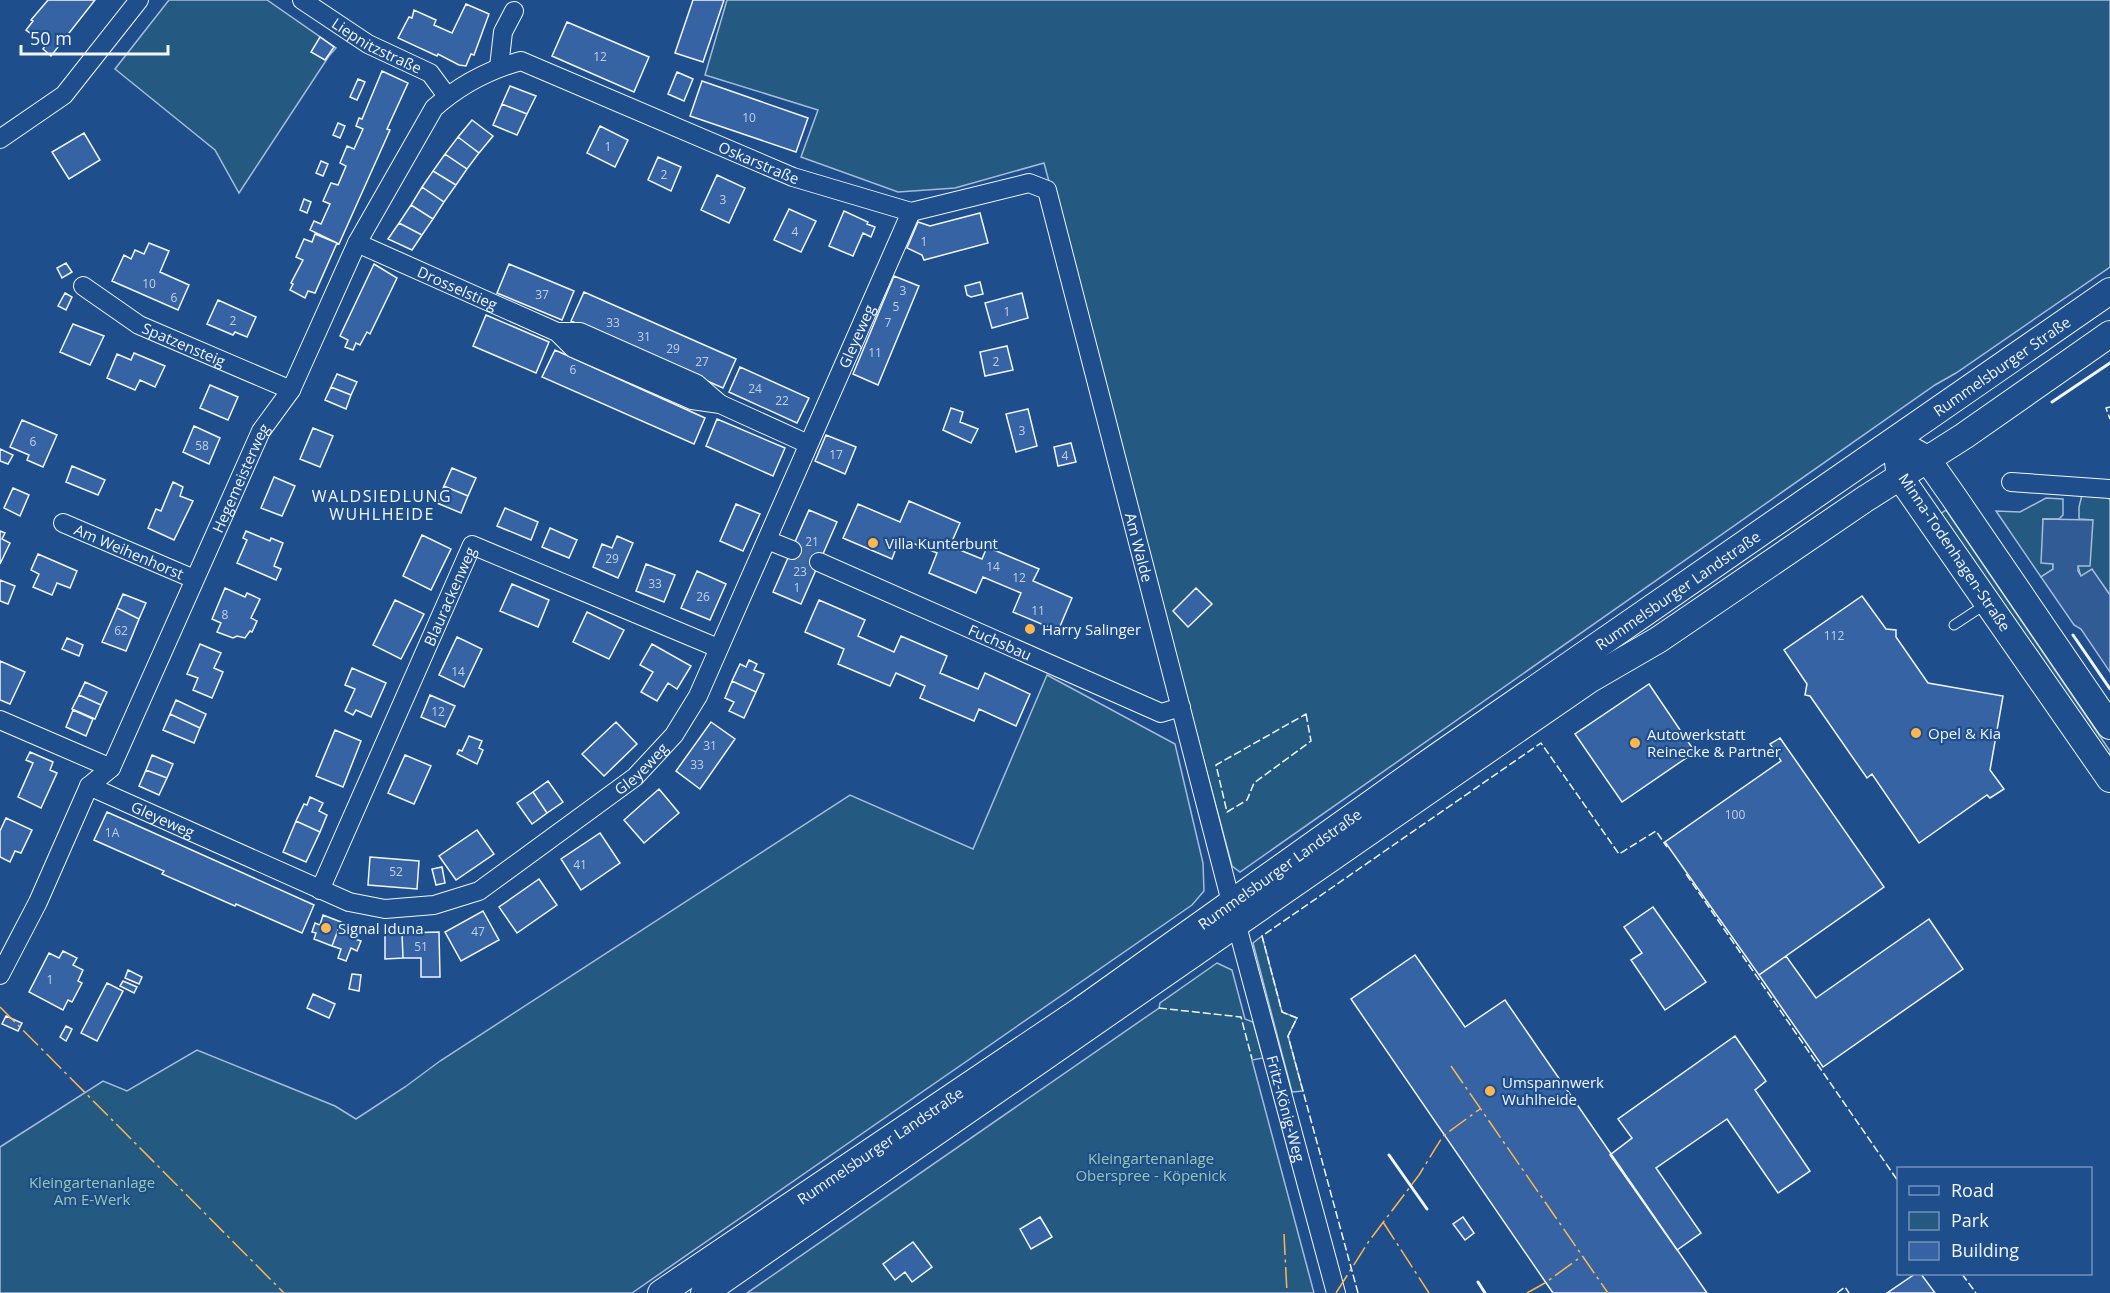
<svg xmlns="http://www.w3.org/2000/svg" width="2110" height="1293" font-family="'Open Sans',sans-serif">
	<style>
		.green { fill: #245a82; stroke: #a8bbd7; stroke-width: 1.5 }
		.parking { fill: #305b95; stroke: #a8bbd7; stroke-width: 1.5 }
		.building { fill: #3563a3; stroke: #f2f6ff; stroke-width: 1.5 }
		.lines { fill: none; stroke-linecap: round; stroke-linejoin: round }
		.street-tunnel { stroke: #3f679d; stroke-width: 18; stroke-dasharray: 18 9; stroke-linecap: butt }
		.lane-casing { stroke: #f2f6ff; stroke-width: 11 }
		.street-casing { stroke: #f2f6ff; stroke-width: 20 }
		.secondary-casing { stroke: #f2f6ff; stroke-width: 28 }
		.lane { stroke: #1f4e8c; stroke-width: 9 }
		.street { stroke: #1f4e8c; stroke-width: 18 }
		.secondary { stroke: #1f4e8c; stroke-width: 26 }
		.fence { stroke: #f2f6ff; stroke-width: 1.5; stroke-dasharray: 8 3; stroke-linecap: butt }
		.wall { stroke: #f2f6ff; stroke-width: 3 }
		.power { stroke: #ffb74d; stroke-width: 1.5; stroke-dasharray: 21 4.5 3 4.5; stroke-linecap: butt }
		.poi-dot { fill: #ffb74d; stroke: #1f4e8c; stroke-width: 2 }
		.labels { text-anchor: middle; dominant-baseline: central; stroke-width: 4.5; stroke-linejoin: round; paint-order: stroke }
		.number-label { font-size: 12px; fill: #c3d1e8 }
		.street-label { font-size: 15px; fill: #f2f6ff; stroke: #1f4e8c }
		.poi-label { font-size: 15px; fill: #f2f6ff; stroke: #1f4e8c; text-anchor: start }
		.park-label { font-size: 15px; fill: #97c8a6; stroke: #1f4e8c }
		.neighbourhood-label { font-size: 16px; letter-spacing: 1.5px; fill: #f2f6ff; stroke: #1f4e8c }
	</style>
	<rect width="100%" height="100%" fill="#1f4e8c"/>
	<path class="green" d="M169,0H267L336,48L329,56L239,193L215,150L115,69Z
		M727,0H2110V267L1956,373L1935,385L1240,872L1232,866L1044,163L955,188L898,192L801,157L818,110L705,75Z
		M2082,495L2109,497L2110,502V595L2092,570L2081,577L2078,566L2092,520L2079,519V507Z
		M2046,498L2063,499V515L2059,519H2043L2053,564V569L2041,577L1996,511L2020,512Z
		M1946,510L2110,751V765L1939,515Z
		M1047,675L1175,744L1203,863L1204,891L1192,905L632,1293H0V1147L103,1081L127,1091L197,1050L335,1106L356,1119L405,1087L440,1061L850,795L973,849Z
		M1262,936L1282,1012L1297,1018L1288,1036L1303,1091L1292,1092L1253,943Z
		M1217,963L1232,970L1245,1019L1253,1022L1263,1058L1252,1060L1314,1293H747L1159,1008L1160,1003Z"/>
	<path class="parking" d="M2043,519L2093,520L2090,566H2078V571L2081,576L2092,569L2110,595V672L2081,629L2074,625L2041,577L2053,569V564L2041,563Z"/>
	<path class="building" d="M48,0H95L51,56L43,49L46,45L26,30L33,21L31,20Z
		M693,0H724L703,62L675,53Z
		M466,4L489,14L474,55L471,54L466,66L459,65L438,54L437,56L398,38L409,17L412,18L414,10L436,20L434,25L452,33Z
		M567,22L649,57L634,92L552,56Z
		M320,37L334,47L325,60L311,52Z
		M382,71L408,83L387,129L390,130L339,244L310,230L314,221L321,224L330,204L323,201L331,183L338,185L346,166L340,163L347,146L354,149L363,129L356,126L359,118L362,119Z
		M677,72L693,79L684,101L668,94Z
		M358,79L365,82L357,100L350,97Z
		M702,81L808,118L796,152L690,116Z
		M510,86L536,96L527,114L502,104Z
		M502,104L527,114L517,135L493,125Z
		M472,120L493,136L479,153L458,137Z
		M338,123L345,126L340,138L333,135Z
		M600,126L628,140L615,167L587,153Z
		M84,133L100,160L69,179L52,152Z
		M458,137L479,153L467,169L445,154Z
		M445,154L467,169L456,185L433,171Z
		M658,157L681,167L671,191L648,180Z
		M321,161L328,164L323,176L316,173Z
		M433,171L456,185L444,202L422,187Z
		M717,175L745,188L729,223L701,210Z
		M422,187L444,202L433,219L411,205Z
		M304,199L311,202L307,213L300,210Z
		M411,205L433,219L422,235L399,223Z
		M789,209L816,221L801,252L774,240Z
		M844,211L868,222L867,224L875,227L871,237L863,233L853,256L829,246Z
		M980,213L988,243L924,260L922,255L907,248L918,222L930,226Z
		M399,223L422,235L412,250L388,239Z
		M315,234L337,243L315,293L308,291L305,298L290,290L293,284L291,283L303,260L296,257L304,239L312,242Z
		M149,243L169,251L160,272L189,285L178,310L112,281L124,255L131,259L135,250L144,254Z
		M66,263L72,272L62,278L57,268Z
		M374,264L397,278L370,334L367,332L360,345L356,343L353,350L345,347L348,340L340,336Z
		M509,264L574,291L562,320L497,293Z
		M894,276L919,286L878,385L853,374Z
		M980,282L983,294L971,297L967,295L965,286Z
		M584,292L736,359L723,388L571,321Z
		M65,293L72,297L66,310L58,306Z
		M1022,293L1028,318L992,328L985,303Z
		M218,300L256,317L247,337L235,332L233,335L207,324Z
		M486,315L549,342L536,373L473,346Z
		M73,324L104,336L90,365L60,352Z
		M1007,346L1013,370L985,376L980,352Z
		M555,350L705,418L694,444L542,377Z
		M134,353L165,366L155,387L140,380L135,390L107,378L117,354L131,360Z
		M740,367L809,398L797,423L729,392Z
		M337,374L357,382L351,395L331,387Z
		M210,385L238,397L228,420L200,408Z
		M331,387L351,395L346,409L325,400Z
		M951,408L963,412L960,422L978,429L971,443L943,430Z
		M1028,409L1037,446L1016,452L1006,414Z
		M717,419L785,448L773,476L706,446Z
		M22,420L57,435L43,467L27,460L29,455L10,447Z
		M194,426L220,438L209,464L183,452Z
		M313,428L333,436L320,467L300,459Z
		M826,435L856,447L845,474L815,461Z
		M1071,443L1076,462L1058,466L1054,447Z
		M0,449L13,455L8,464L0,461Z
		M72,466L105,480L98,495L66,482Z
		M452,468L476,478L468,496L444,486Z
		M274,477L295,486L282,516L261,508Z
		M173,482L183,487L180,496L193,501L174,540L148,528L156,509L161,511Z
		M444,486L468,496L461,513L437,503Z
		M13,488L29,495L20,516L4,508Z
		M909,501L960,523L950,546L982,559L987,547L1039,569L1033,581L1072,598L1058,631L1013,612L1021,593L983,577L976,593L929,573L937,553L900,538L892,559L843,538L858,504L900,522Z
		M736,504L760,514L743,551L720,541Z
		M505,508L538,522L531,540L497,526Z
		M809,510L837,522L801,604L773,592Z
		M550,528L577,540L569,558L542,547Z
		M0,531L5,533L2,539L10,543L0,564Z
		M246,531L270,541L271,538L283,543L274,566L281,569L276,580L237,563L247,540L243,538Z
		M422,535L451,549L431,590L403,576Z
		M617,536L633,543L618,578L593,567L602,544L612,548Z
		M38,554L77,571L70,588L57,583L52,595L33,587L39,574L31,570Z
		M646,564L675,575L664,602L636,591Z
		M697,571L726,584L710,620L681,608Z
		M0,580L15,586L8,604L0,601Z
		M512,584L549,600L538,627L500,611Z
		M225,588L245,597L247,593L260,599L251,618L257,621L252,632L250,631L245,638L237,636L233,638L217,632L221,623L212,619Z
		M1196,588L1212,604L1188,627L1173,611Z
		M123,594L146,603L139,619L117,608Z
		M1862,596L1886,629L1896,630V637L1928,683L2003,696L1990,770L2004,789L1990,798L1987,795L1919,843L1872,774L1867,778L1810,696L1805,695L1807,684L1784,650Z
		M395,600L424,614L401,659L373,645Z
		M819,600L865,620L858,636L894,652L901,636L947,656L940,673L978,689L985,673L1030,694L1016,726L979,709L974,721L920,698L925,686L896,673L890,686L838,664L844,649L805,632Z
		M117,608L139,619L126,651L102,642Z
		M587,612L624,630L609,659L573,642Z
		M457,637L482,649L464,687L439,675Z
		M67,638L83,645L79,656L62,649Z
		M200,644L221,653L214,668L223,672L212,698L193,690L198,678L187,674Z
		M652,644L691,666L677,689L668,683L657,701L641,692L653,672L640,665Z
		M749,660L757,664L754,670L764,674L756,692L732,681L740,664L746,667Z
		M0,661L25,672L10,704L0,700Z
		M352,668L386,683L371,717L356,710L353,715L345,711L355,689L345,685Z
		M732,681L756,692L744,718L729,711L734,702L725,698Z
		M85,682L107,692L101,705L79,695Z
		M1649,684L1695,752L1622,802L1575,734Z
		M79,695L101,705L95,719L72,709Z
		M430,695L455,706L445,727L421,717Z
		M176,700L206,714L200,728L170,714Z
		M73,710L93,719L86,736L66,727Z
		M170,714L200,728L194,743L163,730Z
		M616,722L637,744L604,776L582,754Z
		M711,722L735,739L700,789L676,771Z
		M335,730L361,741L343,787L316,776Z
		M469,736L482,741L479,748L483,750L477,764L457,754L459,750L462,751Z
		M1780,738L1884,887L1759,975L1665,842L1781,761L1770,744Z
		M30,752L53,762L50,770L57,773L41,808L18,797L33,763L26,760Z
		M152,755L173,764L167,778L146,770Z
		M405,755L431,766L414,804L388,793Z
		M146,770L167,778L159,795L139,786Z
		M548,781L563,802L547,813L533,792Z
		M659,789L679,813L644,843L624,820Z
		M533,792L547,813L532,824L517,803Z
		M310,797L323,803L319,811L327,815L320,832L296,821L304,804L307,805Z
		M107,812L314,905L302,933L236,904L235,906L162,874L164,871L94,840Z
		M6,818L32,830L21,853L15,851L10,862L0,857V831Z
		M296,821L320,832L306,862L283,852Z
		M477,830L494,854L456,880L439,856Z
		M600,833L620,863L581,890L561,859Z
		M370,857L419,861L417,889L368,885Z
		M442,867L445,883L436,885L432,869Z
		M539,879L557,905L517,933L499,907Z
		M1653,907L1706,982L1665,1010L1631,960L1642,953L1624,927Z
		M483,911L499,940L461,961L445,932Z
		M323,915L341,922L332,946L314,939L316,933L312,932L315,923L320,925Z
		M1929,919L1963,969L1823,1067L1759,975L1786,956L1816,998Z
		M341,922L359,929L355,939L361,941L357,951L351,948L346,961L338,958L341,949L332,946Z
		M439,932L440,977H421V958H403L402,933Z
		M402,933L403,958L385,959V934Z
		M63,951L77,958L73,965L83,970L78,981L82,983L72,1002L68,1000L63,1010L29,992L49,953L59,958Z
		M1415,955L1465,1027L1505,1000L1707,1293H1553L1351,999Z
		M128,970L142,977L139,984L125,978Z
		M352,974L361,975L359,991L349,989Z
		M123,981L137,987L134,993L120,986Z
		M107,983L123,991L97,1041L81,1033Z
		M313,994L335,1004L329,1018L307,1008Z
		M6,1016L22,1023L18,1031L2,1024Z
		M66,1026L72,1029L66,1041L60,1037Z
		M1735,1036L1766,1081L1755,1090L1810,1171L1778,1193L1727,1119L1656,1168L1701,1233L1677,1250L1610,1155L1632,1138L1618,1119Z
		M1040,1217L1052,1237L1031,1249L1020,1229Z
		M1463,1217L1474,1233L1465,1240L1453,1224Z
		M913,1242L932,1267L912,1282L905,1272L895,1280L883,1264Z
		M1915,1274H1921L1935,1293H1887Z"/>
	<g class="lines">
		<path class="street-tunnel" d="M792,550L819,562"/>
		<defs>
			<path id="lane" d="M1954,625L1986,604"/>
			<g id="street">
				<path id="s1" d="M302,0L368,44L430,73L447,96"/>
				<path d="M499,67L503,32L514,11"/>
				<path d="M0,139L64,95L139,0"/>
				<path id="s2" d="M357,243L557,332L573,348L692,400L720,404L808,444"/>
				<path id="s3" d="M83,286L139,325L291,390"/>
				<path d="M557,332H580L697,384L720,404"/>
				<path d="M2011,482L2110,489"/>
				<path id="s4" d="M63,523L194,579"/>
				<path d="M767,540L792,550"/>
				<path id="s5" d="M819,562L1161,713L1181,707"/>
				<path d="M0,720L111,768"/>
				<path id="s6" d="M89,786L349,902L385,909L434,905L479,891L635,777L674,735L698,696L911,212"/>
				<path id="s7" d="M320,890L472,545L718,648"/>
				<path id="s8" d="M0,975L38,902L89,786L111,768L261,431L291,390L357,243L434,108C460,85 488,70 521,61L793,177L911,212L1029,183L1047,190L1240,937L1336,1293"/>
			</g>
			<g id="secondary">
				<path d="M1913,451L1927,459L1953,496L2110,726"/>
				<path d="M1898,462L1900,477L2110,779"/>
				<path id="s9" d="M661,1293L1081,1010L1435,758L2110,291"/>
				<path d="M704,1293L1451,775L1589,680L1658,640L1865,499L1964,436L2110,334"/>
			</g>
		</defs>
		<use href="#lane" class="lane-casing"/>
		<use href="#street" class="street-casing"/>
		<use href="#secondary" class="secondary-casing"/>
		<use href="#lane" class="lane"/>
		<use href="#street" class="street"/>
		<use href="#secondary" class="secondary"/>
		<path class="fence" d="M2110,407L2106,408L2110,419
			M1306,714L1311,741L1254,783L1247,800L1227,812L1216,765Z
			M1686,874L1898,1181
			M1159,1008L1241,1017L1252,1059
			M1962,1274L1976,1293
			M1358,1293L1288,1036L1297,1018L1282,1012L1262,936L1541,743L1619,854L1656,831L1667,847
			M1837,1293L1845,1287L1849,1293"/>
		<path class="wall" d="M2052,402L2110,363
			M2073,635L2110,689
			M1389,1155L1427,1209
			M1478,1282L1485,1293"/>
		<path class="power" d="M0,1007L284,1293
			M1451,1066L1608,1293
			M1383,1222L1429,1293
			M1284,1234L1287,1293
			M1336,1293L1369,1241L1419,1175L1443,1136L1480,1109
			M1527,1293L1545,1283L1582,1256"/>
	</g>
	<g class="poi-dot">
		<circle cx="873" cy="543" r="6"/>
		<circle cx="1030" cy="629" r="6"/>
		<circle cx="1916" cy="733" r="6"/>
		<circle cx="1635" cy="743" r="6"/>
		<circle cx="326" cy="928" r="6"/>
		<circle cx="1490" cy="1091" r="6"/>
	</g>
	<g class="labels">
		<g class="number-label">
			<text x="600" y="56">12</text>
			<text x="749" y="117">10</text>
			<text x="608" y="146">1</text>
			<text x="664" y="174">2</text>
			<text x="723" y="199">3</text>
			<text x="795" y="231">4</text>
			<text x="924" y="241">1</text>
			<text x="149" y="283">10</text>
			<text x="903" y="290">3</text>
			<text x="542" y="294">37</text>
			<text x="174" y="297">6</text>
			<text x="896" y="306">5</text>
			<text x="1007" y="311">1</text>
			<text x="233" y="320">2</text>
			<text x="613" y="322">33</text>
			<text x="888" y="322">7</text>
			<text x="644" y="336">31</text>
			<text x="673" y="348">29</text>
			<text x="875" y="352">11</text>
			<text x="702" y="361">27</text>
			<text x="996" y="361">2</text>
			<text x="573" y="369">6</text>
			<text x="755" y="388">24</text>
			<text x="782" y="400">22</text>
			<text x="1022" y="430">3</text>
			<text x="33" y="441">6</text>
			<text x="202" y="445">58</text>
			<text x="836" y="454">17</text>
			<text x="1065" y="455">4</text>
			<text x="812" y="541">21</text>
			<text x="612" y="558">29</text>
			<text x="993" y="566">14</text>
			<text x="800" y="571">23</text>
			<text x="1019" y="577">12</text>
			<text x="655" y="583">33</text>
			<text x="797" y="587">1</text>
			<text x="703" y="596">26</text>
			<text x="1038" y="610">11</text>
			<text x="225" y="614">8</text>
			<text x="121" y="630">62</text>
			<text x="1834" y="635">112</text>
			<text x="458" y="671">14</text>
			<text x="438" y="711">12</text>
			<text x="710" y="745">31</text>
			<text x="697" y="764">33</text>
			<text x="1735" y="814">100</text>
			<text x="112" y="832">1A</text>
			<text x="580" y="864">41</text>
			<text x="396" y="871">52</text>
			<text x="478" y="931">47</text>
			<text x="421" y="946">51</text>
			<text x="50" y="979">1</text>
		</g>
		<g class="street-label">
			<text stroke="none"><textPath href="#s1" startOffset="88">Liepnitzstraße</textPath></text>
			<text stroke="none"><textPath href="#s8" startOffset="1332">Oskarstraße</textPath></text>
			<text stroke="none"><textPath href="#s2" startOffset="110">Drosselstieg</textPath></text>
			<text stroke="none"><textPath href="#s6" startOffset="1107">Gleyeweg</textPath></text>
			<text stroke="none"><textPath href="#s3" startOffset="117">Spatzensteig</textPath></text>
			<text stroke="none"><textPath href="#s9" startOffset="1630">Rummelsburger Straße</textPath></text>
			<text stroke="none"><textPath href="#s8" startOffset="555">Hegemeisterweg</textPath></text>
			<text stroke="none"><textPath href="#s8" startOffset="2002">Am Walde</textPath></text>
			<text stroke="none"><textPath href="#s4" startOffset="72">Am Weihenhorst</textPath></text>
			<text transform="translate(1955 552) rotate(56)">Minna-Todenhagen-Straße</text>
			<text stroke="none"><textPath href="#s9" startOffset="1236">Rummelsburger Landstraße</textPath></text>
			<text stroke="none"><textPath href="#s7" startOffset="321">Blaurackenweg</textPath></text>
			<text stroke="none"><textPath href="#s5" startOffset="198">Fuchsbau</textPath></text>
			<text stroke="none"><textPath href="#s6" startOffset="621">Gleyeweg</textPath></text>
			<text stroke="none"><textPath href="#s6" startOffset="81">Gleyeweg</textPath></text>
			<text stroke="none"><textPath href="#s9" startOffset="750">Rummelsburger Landstraße</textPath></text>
			<text stroke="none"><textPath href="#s8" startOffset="2582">Fritz-König-Weg</textPath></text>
			<text stroke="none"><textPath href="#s9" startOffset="264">Rummelsburger Landstraße</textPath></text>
		</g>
		<g class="poi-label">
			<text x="885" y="543">Villa Kunterbunt</text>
			<text x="1042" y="629">Harry Salinger</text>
			<text x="1928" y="733">Opel &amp; Kia</text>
			<text x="1647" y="734">Autowerkstatt<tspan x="1647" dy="17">Reinecke &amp; Partner</tspan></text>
			<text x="338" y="928">Signal Iduna</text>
			<text x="1502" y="1082">Umspannwerk<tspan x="1502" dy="17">Wuhlheide</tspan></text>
		</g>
		<g class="park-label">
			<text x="1151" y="1158">Kleingartenanlage<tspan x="1151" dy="17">Oberspree - Köpenick</tspan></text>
			<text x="92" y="1182">Kleingartenanlage<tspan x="92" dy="17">Am E-Werk</tspan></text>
		</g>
		<g class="neighbourhood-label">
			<text x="382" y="496">WALDSIEDLUNG<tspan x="382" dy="18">WUHLHEIDE</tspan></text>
		</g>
	</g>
	<rect x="1897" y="1167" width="195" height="108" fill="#1f4e8c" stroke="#7391ba" stroke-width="1.5"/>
	<rect x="1909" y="1186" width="30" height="9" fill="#1f4e8c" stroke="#7391ba" stroke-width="1.5"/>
	<text x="1951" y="1197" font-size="18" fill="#f2f6ff">Road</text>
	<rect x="1909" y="1212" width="30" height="18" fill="#245a82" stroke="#7391ba" stroke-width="1.5"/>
	<text x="1951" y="1227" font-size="18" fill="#f2f6ff">Park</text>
	<rect x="1909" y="1242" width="30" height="18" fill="#3563a3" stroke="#7391ba" stroke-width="1.5"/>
	<text x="1951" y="1257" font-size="18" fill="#f2f6ff">Building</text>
	<path d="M21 45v9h147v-9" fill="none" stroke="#f2f6ff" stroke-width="3"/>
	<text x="30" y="45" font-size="18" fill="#f2f6ff" stroke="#1f4e8c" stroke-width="4.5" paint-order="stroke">50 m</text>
</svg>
